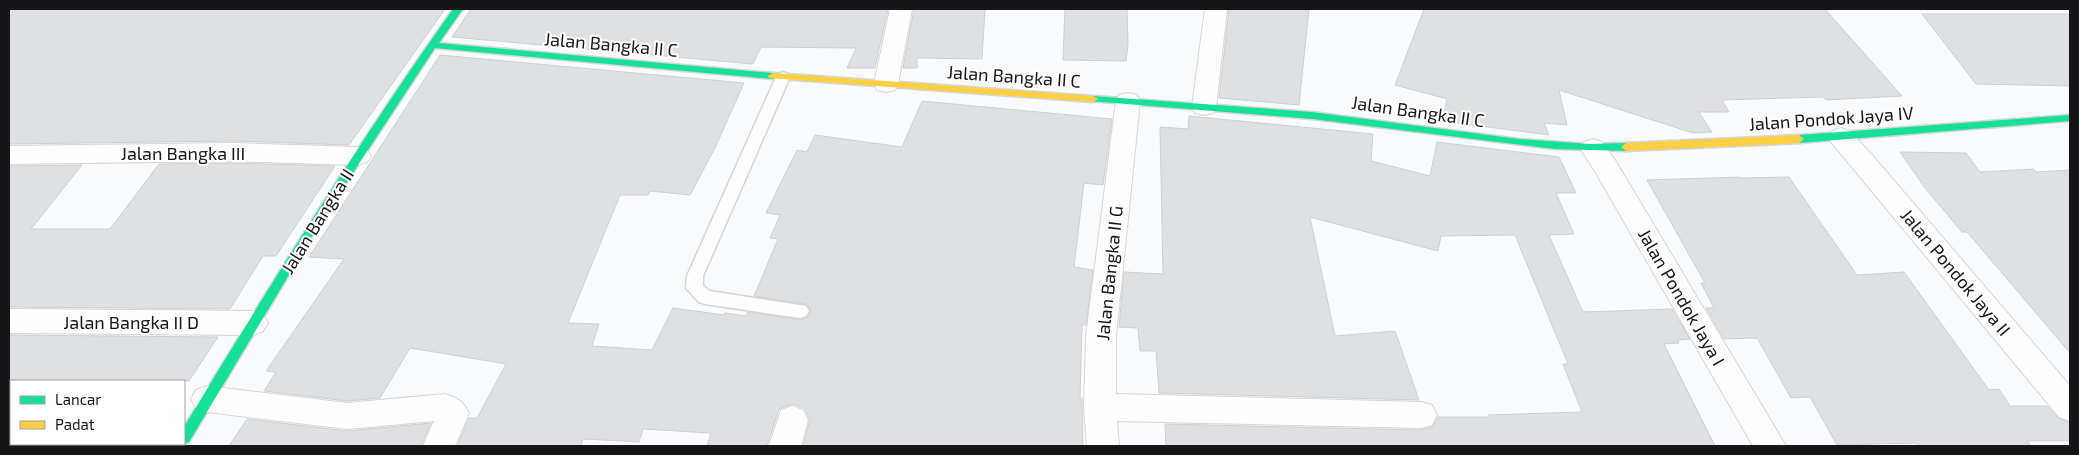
<svg xmlns="http://www.w3.org/2000/svg" width="2079" height="455" font-family="'Exo 2',sans-serif">
	<style>
		.building { fill: #dfe0e2; stroke: #cecfd0 }
		.lines { fill: none; stroke-linecap: round; stroke-linejoin: round }
		.lane-casing { stroke: #d4d6d7; stroke-width: 3 }
		.street-casing { stroke: #d4d6d7; stroke-width: 2 }
		.fast-casing { stroke: #d4d6d7; stroke-width: 3 }
		.slow-casing { stroke: #d4d6d7; stroke-width: 3 }
		.lane { fill: #fefeff; fill-rule: evenodd }
		.street { fill: #fefeff; fill-rule: evenodd }
		.fast { fill: #16e098; fill-rule: evenodd }
		.slow { fill: #ffcf43; fill-rule: evenodd }
		.labels { text-anchor: middle; dominant-baseline: central; stroke-width: 4; stroke-linejoin: round; paint-order: stroke }
		.street-label { font-size: 18px; fill: #161618; stroke: #fff }
	</style>
	<rect width="100%" height="100%" fill="#f9fbfd"/>
	<path class="building" d="M9,9H445L349,145L233,141L9,144Z
		M471,9H888L875,68H847L856,48L761,47L753,64L452,37Z
		M914,9H985L982,59L917,58V68H903Z
		M1065,9H1127L1128,44L1126,61L1063,60Z
		M1229,9H1309L1299,105L1219,98Z
		M1424,9H1825L1902,96L1826,100L1823,97L1722,100L1729,112H1699L1712,132L1693,133L1559,90L1567,125L1544,123L1549,135L1442,121L1447,99L1395,85Z
		M1922,14H2070V86L1976,84Z
		M440,55L744,83L715,148L690,195L650,191L648,195H620L568,323L599,324L592,346L652,350L673,308L724,315L725,313L746,316L748,312L800,320L808,317L811,310L806,304L754,296L778,239L770,238L780,215L766,213L797,150L807,152L815,135L902,147L922,101L1112,119L1103,185L1084,183L1074,267L1093,270L1086,325H1082L1080,398H1082L1083,446H803L810,419L804,408L793,404L779,409L767,446H707L711,433L643,429L639,442L583,439L581,446H457L469,418H477L506,364L410,348L380,398L347,401L264,391L276,372L266,371L344,259L309,257Z
		M1189,116L1373,134L1371,161L1430,176L1437,142L1559,157L1576,193H1556L1574,234L1549,235L1583,312L1672,309L1690,339L1678,340L1679,343L1664,344L1715,446H1166L1165,424L1421,430L1432,427L1438,417H1488V415L1582,412L1563,364H1568L1515,235L1441,236L1438,251L1310,217L1335,336L1395,331L1419,400L1159,393L1156,351H1140L1138,328L1119,327L1124,272L1163,274L1160,127L1188,129Z
		M1900,152L1966,153L1980,172L2034,169L2036,172L2070,170V353L1967,232H1962L1925,188Z
		M233,163L335,166L276,256H263L230,309L9,307V166L82,165L31,229H110L159,164Z
		M1740,177L1741,178L1789,177L1857,275L1904,272L1989,390L1999,389L2010,406H2047L2058,418L2070,423V441H2027L2031,446H1918L1916,443L1837,445L1810,397L1791,398L1757,338L1724,339L1706,308H1714L1701,283H1705L1647,180Z
		M9,335L218,337L189,381H9Z
		M247,419L347,431L431,423L421,446H229Z"/>
	<g class="lines">
		<defs>
			<path id="lane" d="M783,72L788,74L790,77L703,276V286L710,291L806,306L809,311L806,316L800,318L705,304L699,302L686,288L687,276L776,77L778,74Z"/>
			<path id="street" d="M890,9H912L898,84L895,90L886,92L877,90L874,84Z
				M1205,9H1227L1216,107L1213,113L1204,115L1195,113L1192,107Z
				M1128,93L1137,95L1140,101L1116,336V394L1421,402L1432,405L1437,415L1432,425L1421,428L1117,421L1119,446H1087L1084,407L1086,336L1116,101L1119,95Z
				M1841,128L1850,131L1872,155L2070,386V421L2059,417L1832,143L1828,137L1832,131Z
				M1593,139L1602,142L1615,160L1786,446H1753L1596,173L1580,148L1584,142Z
				M233,143L358,147L367,150L371,156L367,162L358,165L233,161L9,164V146Z
				M9,309L253,311L263,315L268,323L263,331L253,335L9,333Z
				M207,386L347,403L445,394C457,398 463,401 469,413L455,446H423L434,421L347,429L207,412L196,408L191,399L196,390Z
				M792,406L803,410L808,420L801,446H769L781,410Z"/>
			<path id="fast" d="M453,9H463L439,43L773,73L778,76L773,79L435,48L320,223L189,442L184,444V427C270,285 358,143 453,9Z
				M1093,96L1312,112L1519,139L1590,144L1626,143L1631,147L1626,151L1555,149L1312,119L1089,101L1088,99Z
				M2070,115V121L1799,143L1794,139L1799,135Z"/>
			<path id="slow" d="M773,73L1093,96L1098,99L1093,102L769,78L768,76Z
				M1799,135L1804,139L1799,143L1626,151L1621,147L1626,143Z"/>
		</defs>
		<use href="#lane" class="lane-casing"/>
		<use href="#street" class="street-casing"/>
		<use href="#fast" class="fast-casing"/>
		<use href="#slow" class="slow-casing"/>
		<use href="#lane" class="lane"/>
		<use href="#street" class="street"/>
		<use href="#fast" class="fast"/>
		<use href="#slow" class="slow"/>
	</g>
	<g class="labels">
		<g class="street-label">
			<text transform="translate(611 44) rotate(5)">Jalan Bangka II C</text>
			<text transform="translate(1014 76) rotate(4)">Jalan Bangka II C</text>
			<text transform="translate(1418 111) rotate(8)">Jalan Bangka II C</text>
			<text transform="translate(1831 118) rotate(-4)">Jalan Pondok Jaya IV</text>
			<text x="183" y="153">Jalan Bangka III</text>
			<text transform="translate(317 221) rotate(-58)">Jalan Bangka II</text>
			<text transform="translate(1956 272) rotate(50)">Jalan Pondok Jaya II</text>
			<text transform="translate(1109 273) rotate(-84)">Jalan Bangka II G</text>
			<text transform="translate(1682 297) rotate(60)">Jalan Pondok Jaya I</text>
			<text x="131" y="322">Jalan Bangka II D</text>
		</g>
	</g>
	<rect width="2079" height="455" fill="none" stroke="#161618" stroke-width="20"/>
	<rect x="10" y="380" width="175" height="65" fill="#ffffff" stroke="#a2a2a3"/>
	<rect x="20" y="396" width="25" height="8" fill="#16e098" stroke="#a2a2a3"/>
	<text x="55" y="405" font-size="15" fill="#161618">Lancar</text>
	<rect x="20" y="421" width="25" height="8" fill="#ffcf43" stroke="#a2a2a3"/>
	<text x="55" y="430" font-size="15" fill="#161618">Padat</text>
</svg>
